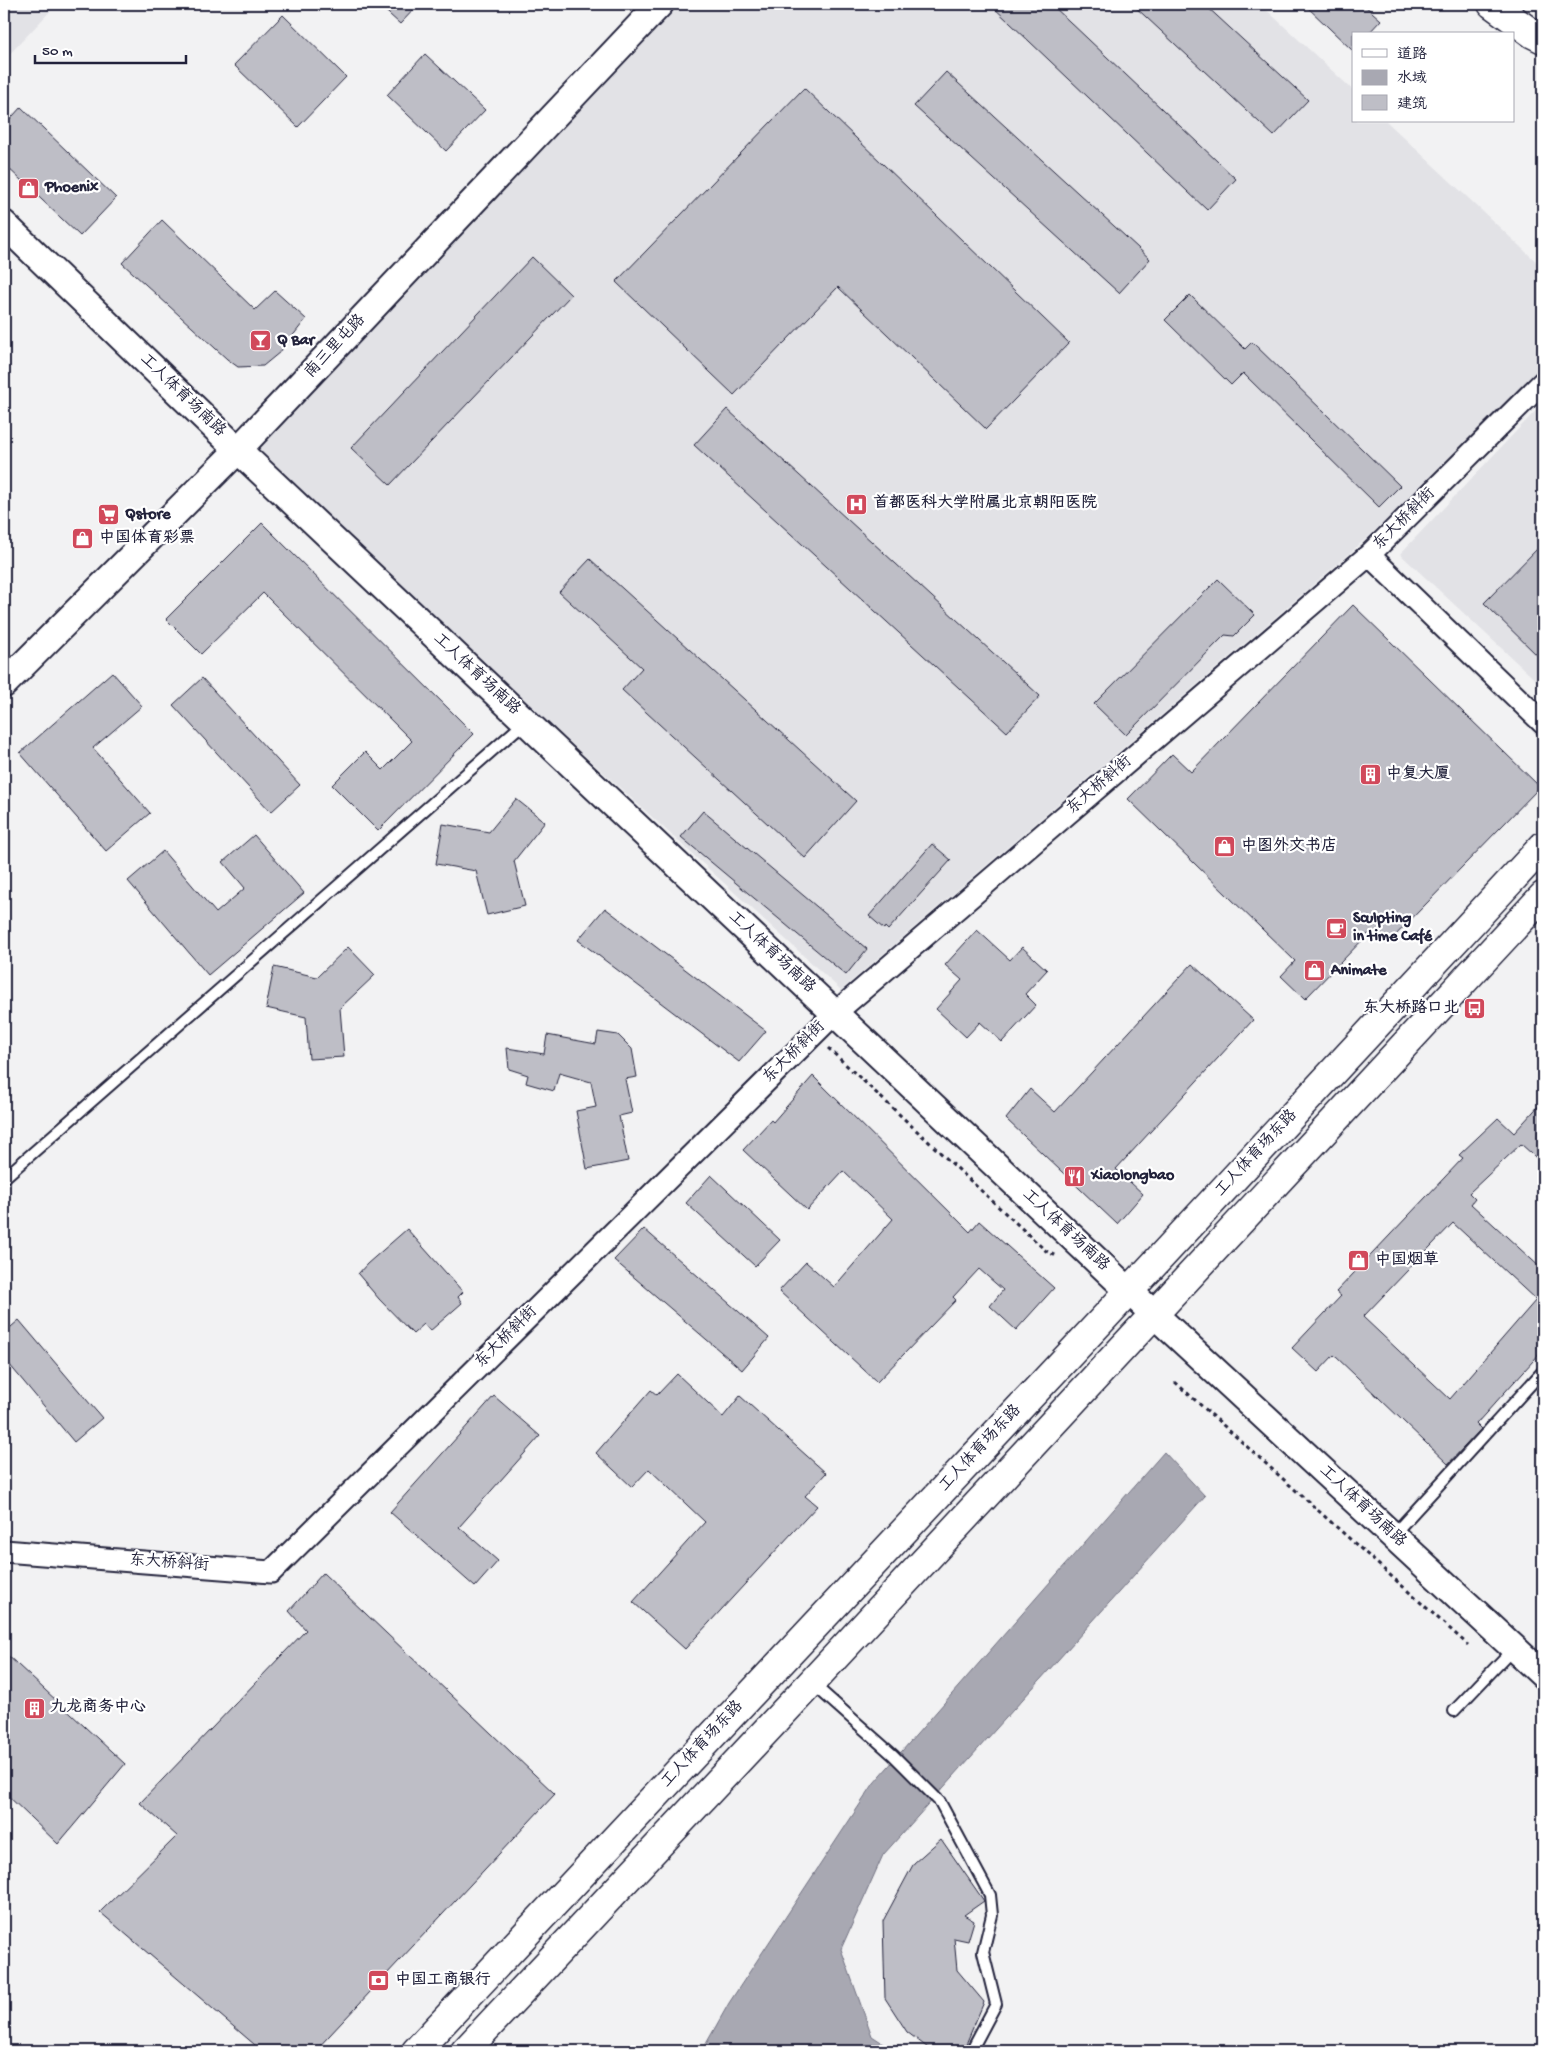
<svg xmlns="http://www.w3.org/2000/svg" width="1547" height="2055" font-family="'Gochi Hand','LXGW WenKai TC',sans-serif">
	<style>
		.built { fill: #e2e2e6 }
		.water { fill: #a8a8b2; stroke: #727282 }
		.building { fill: #bebec6; stroke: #22223b; fill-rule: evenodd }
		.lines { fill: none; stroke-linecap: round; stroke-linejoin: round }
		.service-casing { stroke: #22223b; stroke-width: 14 }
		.minor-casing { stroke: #22223b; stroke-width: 25 }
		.tertiary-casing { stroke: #22223b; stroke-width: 30 }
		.secondary-casing { stroke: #22223b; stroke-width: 31 }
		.primary-casing { stroke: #22223b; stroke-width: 31 }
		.path { stroke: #22223b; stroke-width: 3; stroke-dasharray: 4 4; stroke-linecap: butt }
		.service { stroke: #fff; stroke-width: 10 }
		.minor { stroke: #fff; stroke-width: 21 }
		.tertiary { stroke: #fff; stroke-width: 26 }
		.secondary { stroke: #fff; stroke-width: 28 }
		.primary { stroke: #fff; stroke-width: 28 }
		.labels { text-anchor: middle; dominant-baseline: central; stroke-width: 4.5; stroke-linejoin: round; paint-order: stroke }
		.poi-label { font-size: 16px; font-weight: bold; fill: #22223b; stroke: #fff; text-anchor: start }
		.street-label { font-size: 16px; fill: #22223b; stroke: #fff }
	</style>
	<rect width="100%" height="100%" fill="#f2f2f3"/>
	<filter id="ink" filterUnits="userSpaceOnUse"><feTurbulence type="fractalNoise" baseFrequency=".02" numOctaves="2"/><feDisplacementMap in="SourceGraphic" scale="10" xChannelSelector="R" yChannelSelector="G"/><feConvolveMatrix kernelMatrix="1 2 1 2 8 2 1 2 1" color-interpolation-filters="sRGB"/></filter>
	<g filter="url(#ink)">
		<path class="built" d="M4,4H57L4,60Z
			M678,4H1260L1353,90V121H1386L1543,268V377L1349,554L841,990L255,454Z
			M1543,403V687L1400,554Z"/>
		<path class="water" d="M1164,1452L1205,1496L883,1855L841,1949L872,2036L895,2051H702L729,2003L874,1783Z"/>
		<path class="building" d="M378,4H419L400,24Z
			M990,4H1051L1236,179L1207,210Z
			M1132,4H1204L1308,100L1274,136Z
			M1304,4H1363L1381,20L1368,34H1353V51Z
			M283,15L346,77L298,127L234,65Z
			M425,54L485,110L446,151L387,95Z
			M946,72L1150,259L1119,293L914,106Z
			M804,88L1069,343L986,429L838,287L734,395L616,282Z
			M21,107L116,198L80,236L4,164V126Z
			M162,220L255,310L275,291L306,319L280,352L263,366L238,367L227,359L122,263Z
			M532,257L571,295L390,485L351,448Z
			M1190,295L1245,349L1252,342L1400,486L1379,507L1243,373L1231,385L1165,320Z
			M727,409L1040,696L1007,732L694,445Z
			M262,523L474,734L378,831L332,785L365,752L383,770L412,741L263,593L201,654L166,619Z
			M1543,543V661L1484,603Z
			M590,559L856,801L805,858L622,690L642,668L559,592Z
			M1218,579L1255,615L1234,636L1225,635L1126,735L1094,704Z
			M1353,605L1540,787L1387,944L1372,930L1305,999L1281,976L1295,961L1128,799L1172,754L1191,772Z
			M112,672L142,706L93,748L150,813L106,851L20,753Z
			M202,678L300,785L271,812L173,705Z
			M516,799L545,822L514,861L525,906L487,915L476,871L436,864L443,824L489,832Z
			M703,811L867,949L846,975L681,837Z
			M254,835L304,893L208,975L128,881L163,851L216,913L245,888L223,862Z
			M932,844L951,860L888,930L885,927L884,929L869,916Z
			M605,908L766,1031L739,1062L578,940Z
			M977,930L1010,960L1022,947L1047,970L1025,994L1036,1005L1002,1042L980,1022L966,1037L936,1009L962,980L945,965Z
			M348,947L375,975L340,1008L344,1057L309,1059L306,1017L266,1008L274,967L317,977Z
			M1192,964L1253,1020L1116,1169L1143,1194L1117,1224L1006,1119L1030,1089L1055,1112Z
			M598,1032L618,1035L632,1049L637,1077L625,1079L632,1113L619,1116L628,1161L587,1169L576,1111L596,1107L591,1082L559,1073L554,1091L526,1083L528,1075L509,1069L507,1048L544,1054L547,1035L596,1044Z
			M813,1076L970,1232L979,1221L1054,1288L1016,1330L990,1306L1003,1290L979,1269L953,1297L956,1300L877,1382L779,1291L806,1262L834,1287L893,1219L843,1171L807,1210L743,1150L771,1120L773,1122Z
			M1543,1101V1164L1521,1144L1469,1193L1475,1199L1471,1204L1543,1270V1350L1476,1424L1481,1429L1448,1464L1334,1355L1318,1372L1292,1348L1341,1296L1336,1292L1463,1158L1459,1155L1498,1118L1514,1133ZM1453,1223L1536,1300L1450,1399L1363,1317Z
			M711,1175L780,1240L755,1266L686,1203Z
			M407,1229L463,1292L458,1297L462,1303L430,1331L424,1324L413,1334L379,1299L358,1274L367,1264Z
			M644,1229L769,1338L742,1370L614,1260Z
			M19,1320L102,1418L74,1442L4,1358V1333Z
			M677,1374L723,1417L740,1396L826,1473L805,1496L817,1506L685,1649L633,1602L705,1522L649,1469L632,1487L596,1453L651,1390L657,1395Z
			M494,1396L540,1436L459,1527L498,1561L475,1587L390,1512Z
			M323,1573L555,1794L315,2051H262L100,1912L177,1836L140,1803L306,1630L289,1611Z
			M4,1652L125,1764L58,1844L4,1792Z
			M941,1839L984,1901L964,1915L974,1921L968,1941L954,1938L957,1970L984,2002L963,2051H932L907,2032L885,1998L883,1921L914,1863Z"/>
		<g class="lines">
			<defs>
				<path id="service" d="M4,1178L525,722
					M1393,1535L1543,1371
					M813,1684L893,1755L940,1802L990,1895L992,1915L983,1952L996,2004L971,2051
					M1454,1711L1513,1649"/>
				<path id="minor" d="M1369,555L1543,723
					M4,1551L271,1572L835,1013L1369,555L1543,382"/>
				<path id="tertiary" d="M4,224L238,450L1129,1291L1543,1675
					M4,684L238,450L660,4"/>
				<path id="secondary" d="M416,2051L1104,1318L1543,846
					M465,2051L811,1683L1543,896"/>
				<path id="primary" d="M1492,4L1533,34L1543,39"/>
			</defs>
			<use href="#service" class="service-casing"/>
			<use href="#minor" class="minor-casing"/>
			<use href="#tertiary" class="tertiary-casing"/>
			<use href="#secondary" class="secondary-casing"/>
			<use href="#primary" class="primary-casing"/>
			<path class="path" d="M828,1048L1046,1251L1058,1257
				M1175,1382L1468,1645"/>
			<use href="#service" class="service"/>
			<use href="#minor" class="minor"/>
			<use href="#tertiary" class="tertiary"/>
			<use href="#secondary" class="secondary"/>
			<use href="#primary" class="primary"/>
		</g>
	</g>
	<defs>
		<symbol id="shop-square" viewBox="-11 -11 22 22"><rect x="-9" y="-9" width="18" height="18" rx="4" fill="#d1495b" stroke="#fff"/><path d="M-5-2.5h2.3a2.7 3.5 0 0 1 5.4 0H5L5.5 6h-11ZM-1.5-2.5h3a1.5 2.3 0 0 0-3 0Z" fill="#fff"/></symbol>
		<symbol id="bar-square" viewBox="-11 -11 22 22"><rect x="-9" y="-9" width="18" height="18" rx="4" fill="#d1495b" stroke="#fff"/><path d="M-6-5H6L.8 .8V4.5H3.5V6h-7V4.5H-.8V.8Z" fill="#fff"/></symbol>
		<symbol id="hospital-square" viewBox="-11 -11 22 22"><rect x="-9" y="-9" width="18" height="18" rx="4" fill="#d1495b" stroke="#fff"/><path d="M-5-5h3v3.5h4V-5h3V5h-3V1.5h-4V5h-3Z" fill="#fff"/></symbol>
		<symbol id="supermarket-square" viewBox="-11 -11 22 22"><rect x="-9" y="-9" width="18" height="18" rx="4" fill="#d1495b" stroke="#fff"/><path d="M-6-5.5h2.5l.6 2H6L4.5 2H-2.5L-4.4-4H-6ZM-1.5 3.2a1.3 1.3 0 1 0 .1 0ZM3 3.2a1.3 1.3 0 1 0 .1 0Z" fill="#fff"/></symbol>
		<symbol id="building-square" viewBox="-11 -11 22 22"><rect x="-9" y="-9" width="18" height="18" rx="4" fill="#d1495b" stroke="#fff"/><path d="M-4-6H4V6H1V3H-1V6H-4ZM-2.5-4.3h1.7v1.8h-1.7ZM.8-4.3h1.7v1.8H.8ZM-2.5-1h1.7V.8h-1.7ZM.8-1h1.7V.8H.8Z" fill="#fff"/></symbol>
		<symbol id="cafe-square" viewBox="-11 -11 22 22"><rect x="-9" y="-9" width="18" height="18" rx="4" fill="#d1495b" stroke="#fff"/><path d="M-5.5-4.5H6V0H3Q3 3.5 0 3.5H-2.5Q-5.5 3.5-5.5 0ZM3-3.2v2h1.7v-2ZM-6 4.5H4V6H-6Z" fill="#fff"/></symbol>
		<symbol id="bus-square" viewBox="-11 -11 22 22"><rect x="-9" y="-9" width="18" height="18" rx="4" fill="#d1495b" stroke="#fff"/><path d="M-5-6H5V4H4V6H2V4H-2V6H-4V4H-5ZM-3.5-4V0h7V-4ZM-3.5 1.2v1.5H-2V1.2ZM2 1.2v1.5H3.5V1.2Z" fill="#fff"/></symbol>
		<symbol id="restaurant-square" viewBox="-11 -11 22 22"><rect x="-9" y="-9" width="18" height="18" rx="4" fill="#d1495b" stroke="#fff"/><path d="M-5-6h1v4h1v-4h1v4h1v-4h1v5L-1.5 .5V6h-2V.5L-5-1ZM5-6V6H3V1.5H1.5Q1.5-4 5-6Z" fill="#fff"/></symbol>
		<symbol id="bank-square" viewBox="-11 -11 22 22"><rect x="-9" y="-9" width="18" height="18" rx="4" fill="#d1495b" stroke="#fff"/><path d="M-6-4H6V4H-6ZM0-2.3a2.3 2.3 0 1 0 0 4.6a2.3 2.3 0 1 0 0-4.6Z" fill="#fff"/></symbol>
	</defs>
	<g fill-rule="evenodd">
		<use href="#shop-square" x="16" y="176" width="25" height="25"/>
		<use href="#bar-square" x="248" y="328" width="25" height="25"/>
		<use href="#hospital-square" x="844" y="492" width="25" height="25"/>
		<use href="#supermarket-square" x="96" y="502" width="25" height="25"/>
		<use href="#shop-square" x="70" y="526" width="25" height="25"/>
		<use href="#building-square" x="1358" y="762" width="25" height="25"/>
		<use href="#shop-square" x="1212" y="834" width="25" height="25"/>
		<use href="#cafe-square" x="1324" y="916" width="25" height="25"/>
		<use href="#shop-square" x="1302" y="958" width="25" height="25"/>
		<use href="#bus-square" x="1462" y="996" width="25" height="25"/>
		<use href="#restaurant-square" x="1062" y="1164" width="25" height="25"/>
		<use href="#shop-square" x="1346" y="1248" width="25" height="25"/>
		<use href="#building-square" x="22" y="1696" width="25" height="25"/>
		<use href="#bank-square" x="366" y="1968" width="25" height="25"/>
	</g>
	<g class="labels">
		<g class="poi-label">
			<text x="45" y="188">Phoenix</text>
			<text x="277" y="341">Q Bar</text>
			<text x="873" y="504">首都医科大学附属北京朝阳医院</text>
			<text x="125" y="515">Qstore</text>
			<text x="99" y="539">中国体育彩票</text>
			<text x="1386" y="775">中复大厦</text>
			<text x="1241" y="847">中图外文书店</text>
			<text x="1353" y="919">Sculpting<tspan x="1353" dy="18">in time Café</tspan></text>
			<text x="1331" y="971">Animate</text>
			<text x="1459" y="1009" text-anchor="end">东大桥路口北</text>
			<text x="1091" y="1176">Xiaolongbao</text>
			<text x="1375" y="1261">中国烟草</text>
			<text x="50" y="1708">九龙商务中心</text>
			<text x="395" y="1981">中国工商银行</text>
		</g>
		<g class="street-label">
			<text transform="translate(336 347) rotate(-47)">南三里屯路</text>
			<text transform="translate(182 396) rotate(44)">工人体育场南路</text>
			<text transform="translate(1405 520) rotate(-45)">东大桥斜街</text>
			<text transform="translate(476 675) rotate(43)">工人体育场南路</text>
			<text transform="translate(1100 786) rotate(-41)">东大桥斜街</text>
			<text transform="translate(771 953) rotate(43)">工人体育场南路</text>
			<text transform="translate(795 1053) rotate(-45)">东大桥斜街</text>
			<text transform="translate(1257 1154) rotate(-47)">工人体育场东路</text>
			<text transform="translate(1065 1231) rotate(43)">工人体育场南路</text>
			<text transform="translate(507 1338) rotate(-45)">东大桥斜街</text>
			<text transform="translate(981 1449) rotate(-47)">工人体育场东路</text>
			<text transform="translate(1362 1507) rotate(43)">工人体育场南路</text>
			<text transform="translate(169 1564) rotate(4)">东大桥斜街</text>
			<text transform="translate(703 1745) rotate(-47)">工人体育场东路</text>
		</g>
	</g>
	<rect width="1547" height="2055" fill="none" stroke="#fff" stroke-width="20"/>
	<rect x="10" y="10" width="1527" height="2035" fill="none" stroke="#22223b" stroke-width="2" filter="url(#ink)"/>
	<rect x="1352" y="32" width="162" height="90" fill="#ffffff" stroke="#a7a7b1"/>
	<rect x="1362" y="49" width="25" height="8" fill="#ffffff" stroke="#a7a7b1"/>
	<text x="1397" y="58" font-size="15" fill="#22223b">道路</text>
	<rect x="1362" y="70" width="25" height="15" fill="#a8a8b2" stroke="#a7a7b1"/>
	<text x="1397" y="82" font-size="15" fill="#22223b">水域</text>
	<rect x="1362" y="95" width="25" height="15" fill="#bebec6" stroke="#a7a7b1"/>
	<text x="1397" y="108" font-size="15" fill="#22223b">建筑</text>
	<path d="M35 55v8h151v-8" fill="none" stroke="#22223b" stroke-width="2.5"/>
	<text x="42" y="55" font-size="15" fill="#22223b" stroke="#ffffff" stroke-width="4" paint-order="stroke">50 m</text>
</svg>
